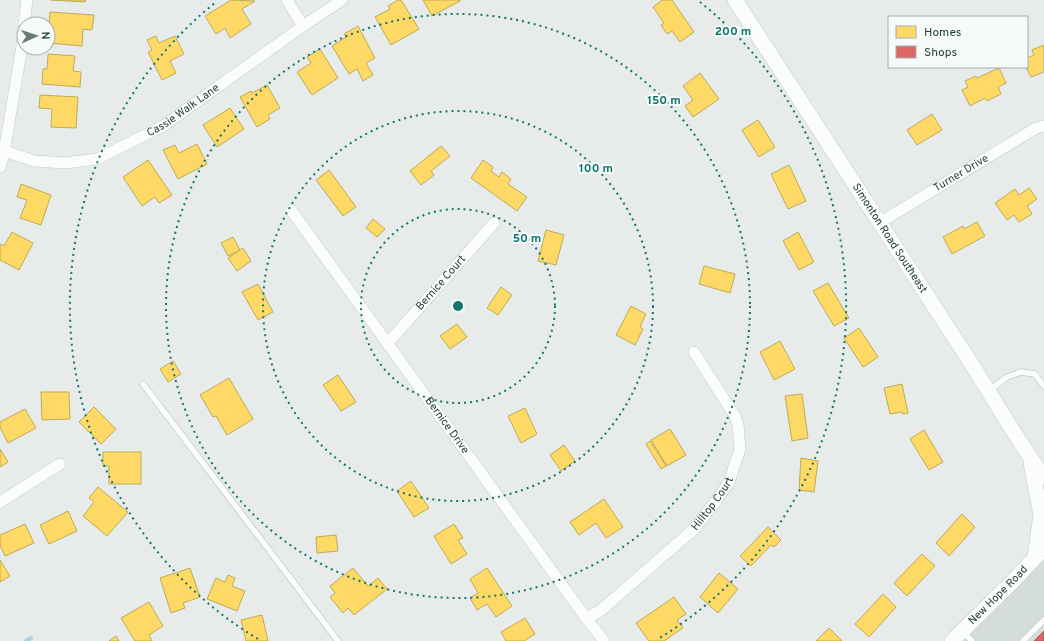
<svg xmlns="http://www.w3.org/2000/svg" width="1044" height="641" font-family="Overpass,sans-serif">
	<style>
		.built { fill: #d5ddda }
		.homes { fill: #ffd966; stroke: #bdab58 }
		.shops { fill: #e06666; stroke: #a85b58 }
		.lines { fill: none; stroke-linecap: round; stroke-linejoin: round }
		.stream { stroke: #a9d1d8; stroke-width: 4 }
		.lane-casing { stroke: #c4c9c7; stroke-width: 7 }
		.street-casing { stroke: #c4c9c7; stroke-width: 12 }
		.secondary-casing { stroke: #c3c9c7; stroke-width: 16 }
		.lane { stroke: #fbfcfc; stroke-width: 5.5 }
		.street { stroke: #fbfcfc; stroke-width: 11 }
		.secondary { stroke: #fbfcfc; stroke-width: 15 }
		.ring { fill: none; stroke: #0f766e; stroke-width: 2; stroke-dasharray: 2 4 }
		.labels { text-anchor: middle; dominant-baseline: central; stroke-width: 4; stroke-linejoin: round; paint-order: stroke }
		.street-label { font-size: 11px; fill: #244038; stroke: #f6faf8 }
		.centre { fill: #0f766e; stroke: #f6faf8; stroke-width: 2 }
		.ring-label { font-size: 12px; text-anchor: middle; font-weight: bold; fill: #0f766e; stroke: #f6faf8; stroke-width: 4; stroke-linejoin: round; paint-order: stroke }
	</style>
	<rect width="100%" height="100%" fill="#e7ecea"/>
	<path class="built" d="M1044,557V641H957Z"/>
	<path class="homes" d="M51,0H86L85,2Z
		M231,0L255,1L242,9L251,24L230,38L225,28L216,34L205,16Z
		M398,0H401L419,29L391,45L375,17L390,9L388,6Z
		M423,0H460V1L432,16Z
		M662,0H672L694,32L680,42L672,31L667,34L661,25L664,23L653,7Z
		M50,12L94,15L92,30L83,29L82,46L48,43Z
		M358,26L375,58L366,63L373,75L363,81L357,69L349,74L332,46L346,37L344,34Z
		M156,36L159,43L175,36L184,54L170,61L176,73L162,80L148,52L152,50L147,40Z
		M1044,45V72L1031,77L1026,67L1027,58L1034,55L1032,50Z
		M320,49L338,78L312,95L297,72L311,63L307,57Z
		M48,54L75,56L73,71L81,72L80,87L42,84L43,69H47Z
		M999,68L1006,83L998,87L1001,94L987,101L985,98L970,106L962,90L968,87L965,81L976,76L977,78Z
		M700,73L719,99L693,117L685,106L693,100L683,86Z
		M267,85L280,108L268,115L270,119L257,127L240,97L251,91L252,93Z
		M40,95L78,97L76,128L51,127L52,109L39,108Z
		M230,108L244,129L217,147L203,125Z
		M932,114L942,130L917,145L907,130Z
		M758,120L775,147L759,157L742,130Z
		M197,144L207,164L178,179L163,150L175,145L179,153Z
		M441,146L450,156L431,171L434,175L421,185L410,171Z
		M148,160L172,195L159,203L155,197L142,206L123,177Z
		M483,160L493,167L491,171L499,177L502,172L511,179L508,184L527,197L517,211L471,178Z
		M789,165L806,201L788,209L771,174Z
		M329,170L356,207L343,216L316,180Z
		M21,184L51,195L41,225L20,218L27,200L17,197Z
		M1029,188L1037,199L1027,206L1032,214L1019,222L1014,215L1007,220L995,203L1015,189L1019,195Z
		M373,219L385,229L377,237L366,228Z
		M977,222L985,236L952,254L943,237L963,226L964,229Z
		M546,230L564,235L556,265L538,261Z
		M12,232L33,243L19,270L0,260V244L4,246Z
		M798,232L814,262L799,270L783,241Z
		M233,237L240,250L228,256L221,243Z
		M243,248L251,261L237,271L228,258Z
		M704,266L735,274L730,293L699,284Z
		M828,283L849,318L834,326L813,291Z
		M258,284L273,312L258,320L242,292Z
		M501,287L512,295L498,315L487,308Z
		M631,306L646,314L640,327L643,329L635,345L616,335Z
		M457,324L467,337L450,349L440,336Z
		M859,328L878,357L863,367L844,338Z
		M780,341L795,369L774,380L760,352Z
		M173,361L181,374L168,382L160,369Z
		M338,375L356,402L341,411L323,385Z
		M229,378L253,419L227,435L216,416L213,417L200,395Z
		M902,384L908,413L903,414L902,412L890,414L884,388Z
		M41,392H69L70,419L42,420Z
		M802,394L808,438L792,441L785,396Z
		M94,407L116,429L101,444L79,422Z
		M525,408L537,434L521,443L508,416Z
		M25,409L36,428L8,443L0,427V422Z
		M670,429L686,455L667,466L651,440Z
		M924,430L943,462L929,470L910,439Z
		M650,441L666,466L661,469L646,444Z
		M564,445L575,461L561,471L550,455Z
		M0,449L8,462L0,467Z
		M103,452H141V484H109V466H103Z
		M801,458L818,461L814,492L799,490Z
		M411,481L429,508L414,517L397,491Z
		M98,487L128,512L107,536L83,516L94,502L89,498Z
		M604,499L623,527L606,538L596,523L579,535L570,522Z
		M68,511L77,531L49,544L40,525Z
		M962,514L975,527L949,556L936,543Z
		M25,524L34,543L5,556L0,545V535Z
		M454,524L463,538L458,540L467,554L451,564L434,536Z
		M768,527L781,540L774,547L771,545L751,566L740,556Z
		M336,535L338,551L317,553L316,537Z
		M922,554L935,566L907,596L894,583Z
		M0,560L10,576L0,582Z
		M190,568L200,597L183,603L185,608L171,613L160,578Z
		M353,568L368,586L378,578L387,589L354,615L348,608L343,613L330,597L335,593L330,586Z
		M487,568L512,606L496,617L487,604L477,610L470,598L478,593L470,579Z
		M719,573L738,589L718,613L700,597Z
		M228,575L235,578L232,586L245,591L237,611L207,599L216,578L225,582Z
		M883,594L896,607L869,637L855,624Z
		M674,597L686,614L677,620L683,628L664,641H649L636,623Z
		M149,602L163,626L149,635L152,641H135L121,618Z
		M262,615L268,641H246L241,620Z
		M525,618L535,634L524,641H506L501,632Z
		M829,628L842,641H816Z
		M116,636L119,641H109Z"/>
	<path class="shops" d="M1044,631V641H1034Z"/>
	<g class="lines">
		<path class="stream" d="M26,641L31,638"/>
		<defs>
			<path id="lane" d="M143,384L338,641
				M990,390L1007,377L1021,372L1035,374L1044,386
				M962,631L972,641
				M1023,641L1044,620"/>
			<g id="street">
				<path d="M287,0L303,26"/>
				<path d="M24,24L27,0"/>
				<path id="s1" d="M5,151L34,161L65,163L97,159L163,126L303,26L342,0"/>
				<path d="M0,167L3,158L22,46L24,29"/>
				<path id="s2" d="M291,210L586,618L604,641"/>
				<path id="s3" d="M879,223L1036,128L1044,126"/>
				<path id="s4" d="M388,343L494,223"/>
				<path d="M0,502L60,464"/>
				<path id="s5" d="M586,618L600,611L694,529L716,501L729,482L740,449L738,425L735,416L694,352"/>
			</g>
			<g id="secondary">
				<path id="s6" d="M735,0C813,119 889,239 967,357C993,397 1016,439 1044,477"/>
				<path d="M1031,463L1041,515L1035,557"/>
				<path id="s7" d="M952,641L1016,578L1044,548"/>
			</g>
		</defs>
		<use href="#lane" class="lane-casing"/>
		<use href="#street" class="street-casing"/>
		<use href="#secondary" class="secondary-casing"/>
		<use href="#lane" class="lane"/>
		<use href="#street" class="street"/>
		<use href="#secondary" class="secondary"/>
	</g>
	<g class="ring">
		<circle cx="458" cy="306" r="97"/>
		<circle cx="458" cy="306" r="195"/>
		<circle cx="458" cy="306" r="292"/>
		<path d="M258 639A389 389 0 0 1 216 2M700 2A389 389 0 0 1 658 639"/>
	</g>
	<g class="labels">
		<g class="street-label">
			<text stroke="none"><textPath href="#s1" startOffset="193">Cassie Walk Lane</textPath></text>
			<text stroke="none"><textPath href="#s3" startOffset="96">Turner Drive</textPath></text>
			<text stroke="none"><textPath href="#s6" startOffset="284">Simonton Road Southeast</textPath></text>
			<text stroke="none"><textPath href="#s4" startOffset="80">Bernice Court</textPath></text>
			<text stroke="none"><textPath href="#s2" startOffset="266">Bernice Drive</textPath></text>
			<text stroke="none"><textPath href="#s5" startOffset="172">Hilltop Court</textPath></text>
			<text stroke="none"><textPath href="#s7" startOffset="65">New Hope Road</textPath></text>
		</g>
	</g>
	<circle cx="458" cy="306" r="6" class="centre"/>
	<g class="ring-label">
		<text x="733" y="35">200 m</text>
		<text x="664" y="104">150 m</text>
		<text x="596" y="172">100 m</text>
		<text x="527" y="242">50 m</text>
	</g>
	<rect x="888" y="16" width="140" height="52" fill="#f6faf8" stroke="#a2b0ab"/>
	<rect x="896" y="26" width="20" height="12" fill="#ffd966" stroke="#a2b0ab"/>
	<text x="924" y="36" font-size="12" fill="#244038">Homes</text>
	<rect x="896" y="46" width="20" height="12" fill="#e06666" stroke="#a2b0ab"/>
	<text x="924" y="56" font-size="12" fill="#244038">Shops</text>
	<g transform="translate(36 36) rotate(87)"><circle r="19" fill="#f6faf8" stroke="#a2b0ab"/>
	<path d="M0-3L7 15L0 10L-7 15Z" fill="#687c76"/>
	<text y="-6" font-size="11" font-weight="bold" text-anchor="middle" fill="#244038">N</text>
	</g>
</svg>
